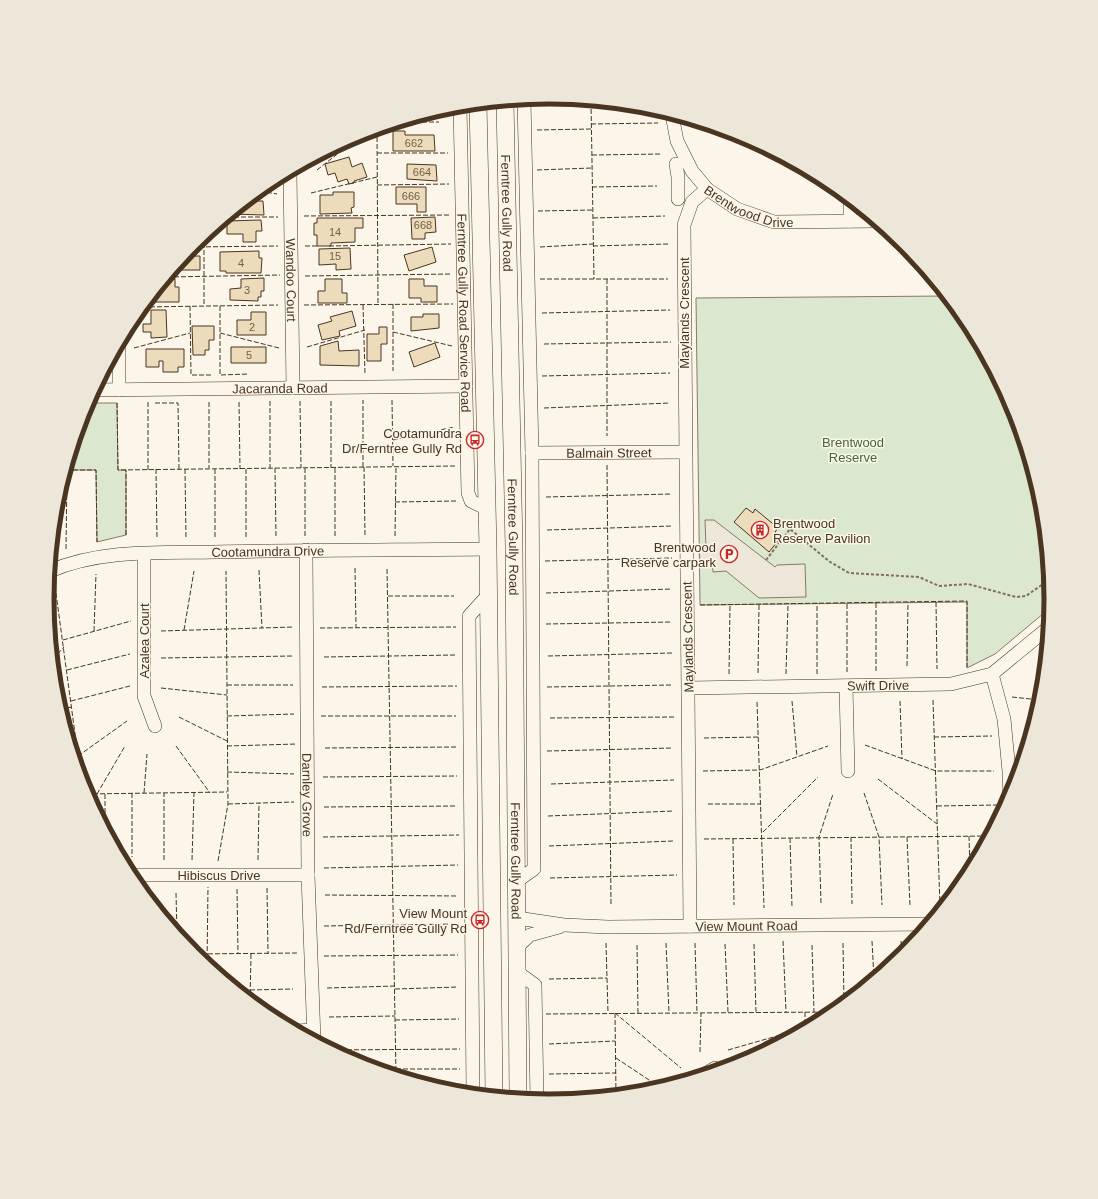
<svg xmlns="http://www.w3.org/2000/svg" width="1098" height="1199" font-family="Helvetica,sans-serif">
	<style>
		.green { fill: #dce7d0; stroke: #887966 }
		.parking { fill: #ede7d9; stroke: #887966 }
		.building { fill: #ecdcbc; stroke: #4a3520 }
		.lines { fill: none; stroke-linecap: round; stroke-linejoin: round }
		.minor-casing { stroke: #4a3520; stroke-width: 14 }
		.major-casing { stroke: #4a3520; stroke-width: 18 }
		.path { stroke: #7f6f5c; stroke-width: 2; stroke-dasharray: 3 2; stroke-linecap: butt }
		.minor { stroke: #fbf6e9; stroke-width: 13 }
		.major { stroke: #fbf6e9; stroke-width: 17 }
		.fence { stroke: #4a3520; stroke-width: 1; stroke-dasharray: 5 2; stroke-linecap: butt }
		.labels { text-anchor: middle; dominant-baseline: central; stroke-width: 3; stroke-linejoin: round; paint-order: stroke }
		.number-label { font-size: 11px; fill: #725f47 }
		.street-label { font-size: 13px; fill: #4a3520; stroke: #fbf6e9 }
		.poi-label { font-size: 13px; fill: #4a3520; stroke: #fbf6e9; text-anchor: end }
		.park-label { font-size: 13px; fill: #436837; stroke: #fbf6e9 }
		.rim { fill: none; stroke: #4a3520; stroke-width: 5 }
	</style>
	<rect width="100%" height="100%" fill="#fbf6e9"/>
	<path class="green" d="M946,296L967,321L1013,408L1041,502L1051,600L1050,608L995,654L967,668V602L700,605L696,298Z
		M88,403H117L118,470H126V535L97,542L96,470H66Z"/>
	<path class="parking" d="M705,520H714L775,567L777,565L805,564L806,597L759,598L726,571L713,572L712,562H700L699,549L706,548Z"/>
	<path class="building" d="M393,131H405V135H434L435,151H393Z
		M349,157L352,167L362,163L367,177L354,181V183L349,184L347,179L338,182L335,173L328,175L325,164Z
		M407,164L436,165L437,181L407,179Z
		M396,187H426V212H417V204H396Z
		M258,192V201H263L264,215L231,214Z
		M333,192H354V207L351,208L352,213L320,214V195H333Z
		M435,217L436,232L425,233V239H412L411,218Z
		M317,218H363V228H355V242L331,243V246H317V235H314V223H317Z
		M261,220L262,231H256V242H243V234H227V221Z
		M432,247L436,262L409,271L404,255Z
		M350,248L351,269L336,270V264L319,265V249Z
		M188,251H193L194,256H200V270H182V259Z
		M259,251V258H262L261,273H226V271H220V252Z
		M264,278V291H261V297H258V301L230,300V289L241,288V279Z
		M165,279H175V287H179V302H152V296Z
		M325,279H342V293H347V303H318V291H325Z
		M409,279H424V286H437V302H421V298H409Z
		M151,310H166L167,337L151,338V332H143V324H151Z
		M352,311L356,326L339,331L340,336L322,340L318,325L332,321L330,317Z
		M251,312H266V335H237V320H251Z
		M423,314H439V328L411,331V317H423Z
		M192,326H214V340H209V350H205V355H193Z
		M379,327H387V344H381V361H367V334H379Z
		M338,341L339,351L359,350V366L320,365V346Z
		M435,343L440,357L414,367L409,352Z
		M231,347H266V363H231Z
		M146,349H184V367H178V372H163V361H159V367H146Z
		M746,508L753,513L755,509L778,528L775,532L781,537L769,552L734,522Z"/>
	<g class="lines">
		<defs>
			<g id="minor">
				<path id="s1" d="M460,106L468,493L471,501L487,509"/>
				<path id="s2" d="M672,115L677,141L692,171L707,189L737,209L774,222L875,221"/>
				<path d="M676,164L678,177V199"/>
				<path id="s3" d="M290,172L293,388"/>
				<path d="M850,221V201"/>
				<path d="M119,345V390"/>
				<path id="s4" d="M94,390L466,386"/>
				<path id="s5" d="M532,453L685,452"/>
				<path id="s6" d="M306,550L308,875L314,1040"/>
				<path d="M144,554V696L155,726"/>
				<path id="s7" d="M50,571C101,549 160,553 215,552C306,550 397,550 488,549"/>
				<path d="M992,674L1004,719L1009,771L1010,798"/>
				<path d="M846,686L848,771"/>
				<path id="s8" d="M689,688L951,684L992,674L1048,628"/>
				<path id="s9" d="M130,875H308"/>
				<path d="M517,881L534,869L532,453L524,100"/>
				<path id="s10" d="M517,918L564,925L608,927L929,924"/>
				<path d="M690,926L684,225L692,202L707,189"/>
				<path d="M517,947L530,935L559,927"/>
				<path d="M517,972L535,985L537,1100"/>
				<path d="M296,1031L313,1030"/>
				<path d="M703,1075L715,1068"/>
				<path d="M473,1094L469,616L489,594"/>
			</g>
			<g id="major">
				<path id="s11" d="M505,102L514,548L518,1098"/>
				<path d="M478,104L488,549L494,1096"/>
			</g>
		</defs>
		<use href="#minor" class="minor-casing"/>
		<use href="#major" class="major-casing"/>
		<path class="path" d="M766,560L790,529L830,562L849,573L919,577L939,586L968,584L1016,597L1026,596L1043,584L1049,575"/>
		<use href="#minor" class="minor"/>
		<use href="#major" class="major"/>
		<path class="fence" d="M591,102L594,279
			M401,122H439
			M591,124L658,123
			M377,130L378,304
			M537,130L591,129
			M377,153H448
			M592,155L662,154
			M317,170L363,134
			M537,170L592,168
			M377,185L449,184
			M592,187L657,186
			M260,191L277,194
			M311,193L377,177
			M538,211L593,210
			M304,216L450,215
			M227,217H278
			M593,218L665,216
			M204,236V306
			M305,246H319
			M329,246L451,244
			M593,246L668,244
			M192,247L278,246
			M540,247L593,244
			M305,276L452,274
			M167,277L280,275
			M540,279H668
			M607,279V436
			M393,304V371
			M304,305L453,304
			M363,305L365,374
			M190,306L191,375H213
			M220,306V375L249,374
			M143,307L278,305
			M542,313L670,310
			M393,332L452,346
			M220,333L279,348
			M544,344L671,342
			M307,347L365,330
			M134,348L190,333
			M542,376L670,373
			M392,400L393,466
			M270,401V468
			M300,401L301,468
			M331,401V468
			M148,402V470
			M209,402V468
			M239,402L240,469
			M117,403L118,470L455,466
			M155,403H178L179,469
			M544,408L670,403
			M393,440L454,427
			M607,465L611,905
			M363,467V400
			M364,467L365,535
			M275,468L276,537
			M305,468V537
			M335,468V536
			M156,469L157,538
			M185,469L186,538
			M215,469V537
			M246,469V537
			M66,470H96L97,542
			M546,497L672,494
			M395,502L456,501
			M547,530L672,526
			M126,535V470
			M395,536L396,466
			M66,549L67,470
			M545,561L672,558
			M355,568L356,627
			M387,569L396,1075
			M259,570L262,628
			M55,586L78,756L77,764
			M546,593L672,589
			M388,596H454
			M936,602L937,669
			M876,603V671
			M700,605L967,601V667
			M546,624L672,622
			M320,628L456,627
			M184,630L194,571
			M94,631L96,574
			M161,631L294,627
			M63,640L131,621
			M548,656L672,653
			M324,657L456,655
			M161,658L293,656
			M53,659L64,647
			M907,666L908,602
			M67,670L130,654
			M847,672V603
			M758,673L759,604
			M729,674L730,605
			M786,674L788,604
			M817,674V603
			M227,685H293
			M322,687L457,686
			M547,687L672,685
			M161,688L227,695
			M1012,697L1040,700
			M933,700L940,906
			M71,701L130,686
			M792,701L797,757
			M900,701L902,759
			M757,702L764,908
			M60,709L72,707
			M227,716L294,714
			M321,716H456
			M179,717L227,741
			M550,718L674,717
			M934,737L992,736
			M704,738L759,737
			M865,745L936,771H994
			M176,746L210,793
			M227,746L297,744
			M325,748L456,747
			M547,751L673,748
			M78,756L127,721
			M703,771L760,770L828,746
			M227,772L294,774
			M323,777L457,776
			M878,779L937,824
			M551,784L674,780
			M132,793V857
			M144,793L147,754
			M864,793L879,837L882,905
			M86,794L227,792
			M97,794L125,746
			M105,794V829
			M228,804L294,802
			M708,804H761
			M937,806L997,805
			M324,807L457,806
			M548,816L674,811
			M763,832L818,777
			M969,836L970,872
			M323,837L459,835
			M851,837L852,904
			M907,837L910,906
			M790,838L792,907
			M704,839L989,836
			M733,839L734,905
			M549,846L673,841
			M164,860V793
			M192,860L194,793
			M258,860L259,803
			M218,861L228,804L226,571
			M324,868L458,865
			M550,878L677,875
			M267,888L268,954
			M237,889L238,954
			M149,893V900
			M176,893L177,933
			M325,895L458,896
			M821,903L819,837L833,794
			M324,926L459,924
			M783,941L786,1012
			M872,941L874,979
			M901,941L902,956
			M606,943L608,1013
			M666,943L669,1013
			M695,943L697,1013
			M843,943L844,1004
			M725,944L728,1012
			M754,944L756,1012
			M637,945L638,1013
			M812,945L814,1012
			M194,954L297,953
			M324,956L458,955
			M207,965L208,887
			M549,979L607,978
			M327,988L395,986
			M395,989L458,987
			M250,990L293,989
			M250,1001L251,954
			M805,1012V1029
			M823,1012L826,1018
			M615,1013L681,1068
			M615,1013L616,1095
			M546,1014L834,1012
			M329,1017L395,1016
			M395,1020L459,1019
			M549,1044L615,1041
			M333,1050L460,1049
			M728,1050L805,1028
			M700,1052L701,1013
			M616,1058L661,1088
			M396,1069H460
			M549,1074L616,1073
			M439,1088H459"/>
	</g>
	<defs>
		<symbol id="bus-ring" viewBox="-11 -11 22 22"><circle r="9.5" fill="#fbf6e9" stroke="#c62828" stroke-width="1.5"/><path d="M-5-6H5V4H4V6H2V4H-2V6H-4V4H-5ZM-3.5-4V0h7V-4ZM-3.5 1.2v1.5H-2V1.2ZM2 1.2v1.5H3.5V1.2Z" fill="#c62828"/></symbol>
		<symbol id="building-ring" viewBox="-11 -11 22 22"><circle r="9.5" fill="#fbf6e9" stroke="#c62828" stroke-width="1.5"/><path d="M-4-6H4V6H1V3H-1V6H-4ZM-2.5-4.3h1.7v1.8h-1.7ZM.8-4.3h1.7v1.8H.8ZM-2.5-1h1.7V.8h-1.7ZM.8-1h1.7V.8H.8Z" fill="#c62828"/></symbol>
		<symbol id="parking-ring" viewBox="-11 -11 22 22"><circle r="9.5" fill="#fbf6e9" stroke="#c62828" stroke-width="1.5"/><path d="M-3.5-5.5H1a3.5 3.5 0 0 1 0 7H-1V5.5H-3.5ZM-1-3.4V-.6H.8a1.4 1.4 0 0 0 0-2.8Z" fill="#c62828"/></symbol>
	</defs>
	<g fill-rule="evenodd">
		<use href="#bus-ring" x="465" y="430" width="20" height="20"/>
		<use href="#building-ring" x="750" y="520" width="20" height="20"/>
		<use href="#parking-ring" x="719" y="544" width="20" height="20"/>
		<use href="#bus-ring" x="470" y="910" width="20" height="20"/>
	</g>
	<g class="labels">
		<g class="number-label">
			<text x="414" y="143">662</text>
			<text x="422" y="172">664</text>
			<text x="411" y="196">666</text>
			<text x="423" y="225">668</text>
			<text x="335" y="232">14</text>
			<text x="335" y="256">15</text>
			<text x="241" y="263">4</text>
			<text x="247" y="290">3</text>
			<text x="252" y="327">2</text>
			<text x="249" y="355">5</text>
		</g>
		<g class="street-label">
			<text stroke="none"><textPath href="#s2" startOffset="130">Brentwood Drive</textPath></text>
			<text stroke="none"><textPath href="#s11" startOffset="111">Ferntree Gully Road</textPath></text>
			<text stroke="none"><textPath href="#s3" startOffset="108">Wandoo Court</textPath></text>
			<text stroke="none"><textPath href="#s1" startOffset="207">Ferntree Gully Road Service Road</textPath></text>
			<text transform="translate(684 313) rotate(-90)">Maylands Crescent</text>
			<text stroke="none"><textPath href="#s4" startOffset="186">Jacaranda Road</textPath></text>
			<text stroke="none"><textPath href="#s5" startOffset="77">Balmain Street</textPath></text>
			<text stroke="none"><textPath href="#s11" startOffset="435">Ferntree Gully Road</textPath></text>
			<text stroke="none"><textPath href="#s7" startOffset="220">Cootamundra Drive</textPath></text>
			<text transform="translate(688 637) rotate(-91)">Maylands Crescent</text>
			<text transform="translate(144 641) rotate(-90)">Azalea Court</text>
			<text stroke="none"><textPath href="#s8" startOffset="189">Swift Drive</textPath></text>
			<text stroke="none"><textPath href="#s6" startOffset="245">Darnley Grove</textPath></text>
			<text stroke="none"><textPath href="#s11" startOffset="759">Ferntree Gully Road</textPath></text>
			<text stroke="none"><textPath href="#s9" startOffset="89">Hibiscus Drive</textPath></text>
			<text stroke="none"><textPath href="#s10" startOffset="230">View Mount Road</textPath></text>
		</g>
		<g class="poi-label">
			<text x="462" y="433">Cootamundra<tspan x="462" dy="15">Dr/Ferntree Gully Rd</tspan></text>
			<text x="773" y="523" text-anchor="start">Brentwood<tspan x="773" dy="15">Reserve Pavilion</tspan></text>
			<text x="716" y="547">Brentwood<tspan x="716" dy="15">Reserve carpark</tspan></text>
			<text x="467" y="913">View Mount<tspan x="467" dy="15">Rd/Ferntree Gully Rd</tspan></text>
		</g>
		<g class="park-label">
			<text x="853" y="442">Brentwood<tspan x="853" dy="15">Reserve</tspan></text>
		</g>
	</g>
	<path d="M0 0H1098V1199H0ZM54 599a495 495 0 1 1 990 0a495 495 0 1 1-990 0Z" fill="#ede7d9" fill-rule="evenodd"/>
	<path class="rim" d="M54 599a495 495 0 1 1 990 0a495 495 0 1 1-990 0Z"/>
</svg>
